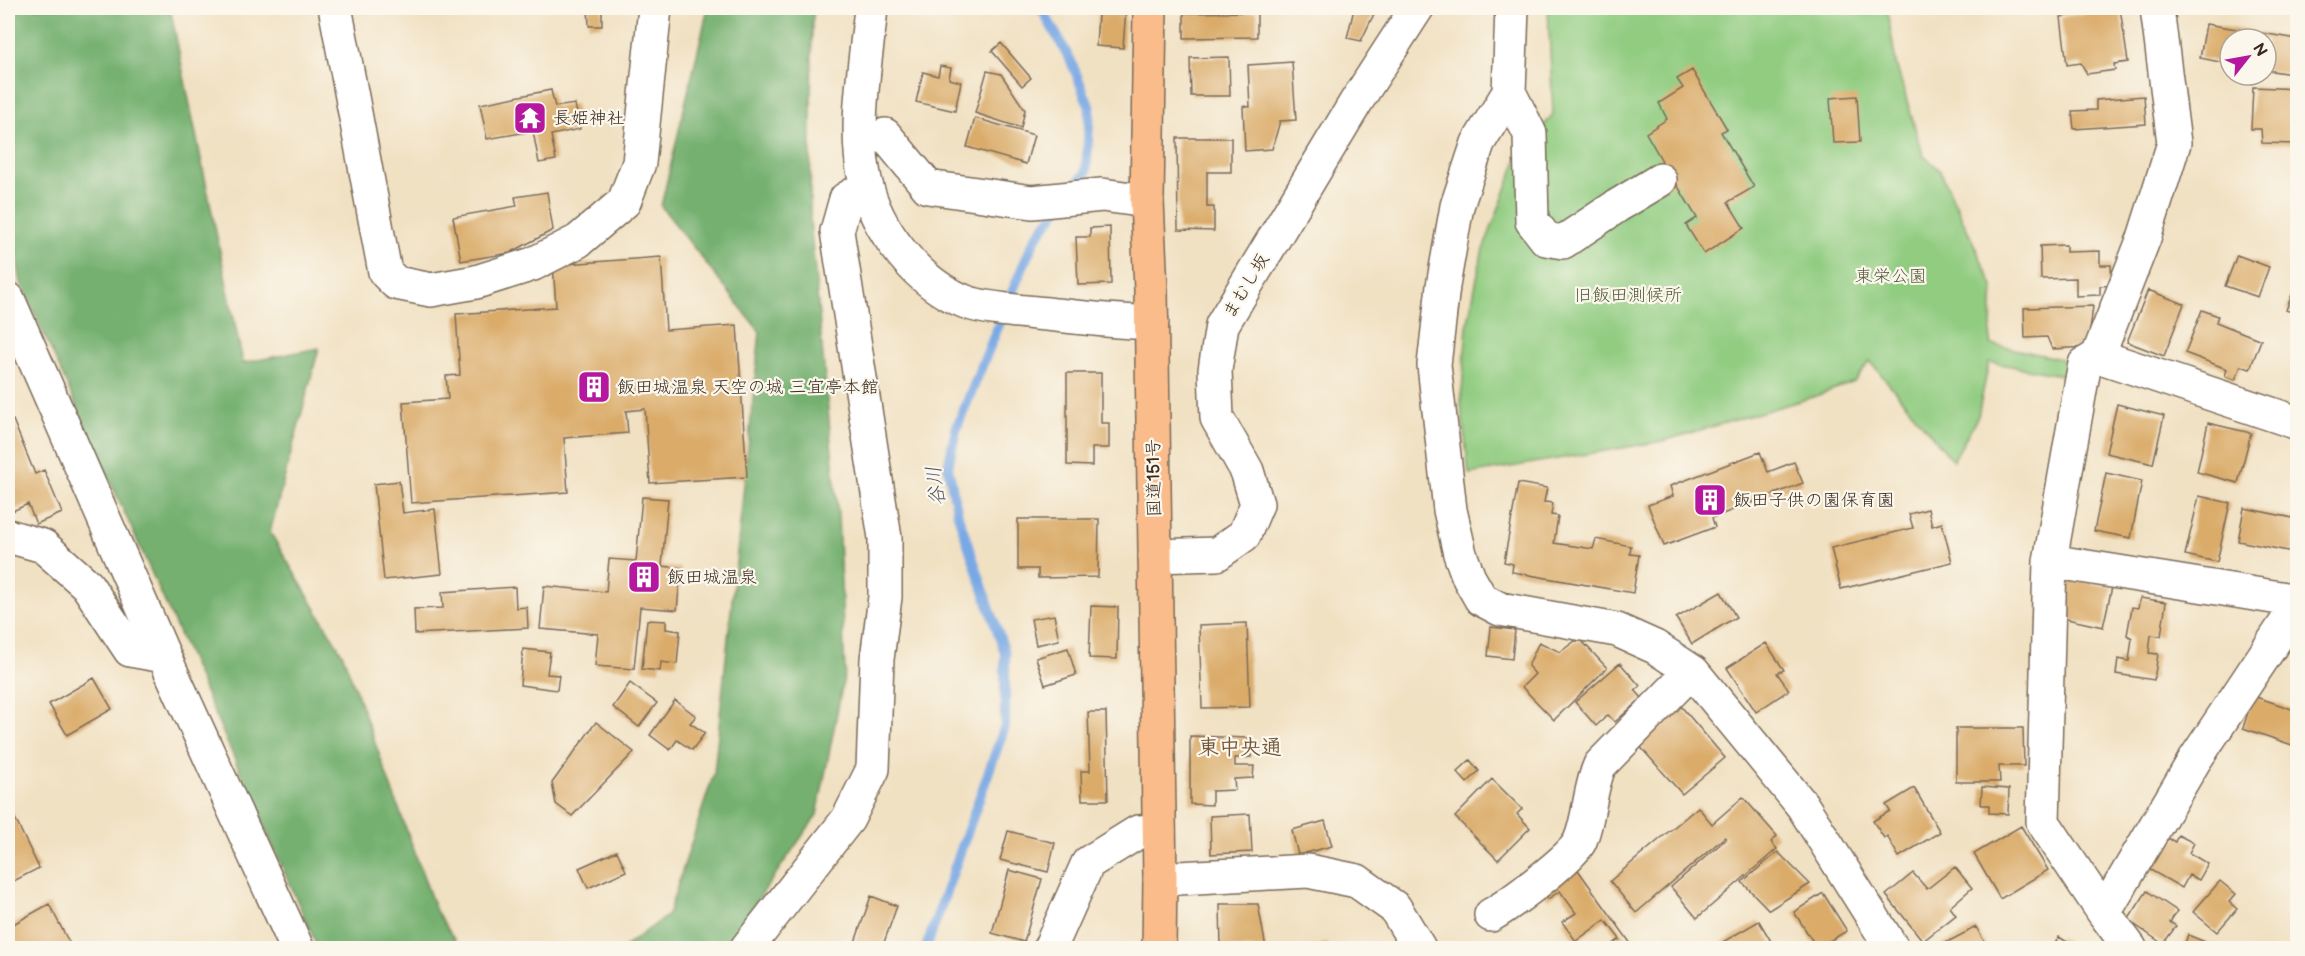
<svg xmlns="http://www.w3.org/2000/svg" width="2305" height="956" font-family="'Balsamiq Sans','Klee One',sans-serif">
	<style>
		.green { fill: #91cc81; stroke: #667b50; stroke-width: 1.5 }
		.forest { fill: #74b06f; stroke: #586d46; stroke-width: 1.5 }
		.lines { fill: none; stroke-linecap: round; stroke-linejoin: round }
		.stream { stroke: #79a9e4; stroke-width: 10 }
		.building { fill: #daab69 }
		.minor-casing { stroke: #7b6a58; stroke-width: 36 }
		.highway-casing { stroke: #7b6a58; stroke-width: 36 }
		.minor { stroke: #fff; stroke-width: 33 }
		.highway { stroke: #f9bc8a; stroke-width: 33 }
		.labels { text-anchor: middle; dominant-baseline: central; stroke-width: 4.5; stroke-linejoin: round; paint-order: stroke }
		.poi-label { font-size: 18px; fill: #3b2a1e; stroke: #fbf7ec; text-anchor: start }
		.park-label { font-size: 18px; fill: #555b3c; stroke: #fbf7ec }
		.street-label { font-size: 18px; fill: #3b2a1e; stroke: #fbf7ec }
		.water-label { font-size: 20px; font-style: italic; fill: #515663; stroke: #fbf7ec }
		.quarter-label { font-size: 21px; font-weight: bold; fill: #735738; stroke: #fbf7ec }
	</style>
	<rect width="100%" height="100%" fill="#fbf7ec"/>
	<filter id="ink" filterUnits="userSpaceOnUse"><feTurbulence type="fractalNoise" baseFrequency=".0167" numOctaves="2"/><feDisplacementMap in="SourceGraphic" scale="12" xChannelSelector="R" yChannelSelector="G"/><feConvolveMatrix kernelMatrix="1 2 1 2 8 2 1 2 1" color-interpolation-filters="sRGB"/></filter>
	<filter id="wash" filterUnits="userSpaceOnUse"><feTurbulence type="fractalNoise" baseFrequency=".008" numOctaves="4" result="noise"/><feDisplacementMap in="SourceGraphic" scale="24" xChannelSelector="R" yChannelSelector="G"/><feGaussianBlur stdDeviation="1.35" result="paint"/><feColorMatrix in="noise" values="0 0 0 0 0 0 0 0 0 0 0 0 0 0 0 0 0 1.4 0 .05"/><feComposite in="paint" operator="in"/></filter>
	<g filter="url(#wash)">
		<rect width="100%" height="100%" fill="#f1e1c3"/>
		<path class="green" d="M1548,8H1887L1896,64L1923,155L1940,170L1993,286L1990,344L2085,364L2082,379L1989,362L1978,416L1953,461L1870,361L1854,382L1813,397L1663,441L1469,474L1461,404L1467,327L1482,253L1517,160L1553,114Z"/>
		<path class="forest" d="M8,8H170L243,363L319,348L270,532L343,655L436,911L460,948H318L190,658L21,283L8,203Z
			M708,8H814L812,25L810,220L838,515L845,672L817,815L724,948H623L668,915L714,773L760,332L661,206Z"/>
		<g class="lines">
			<path class="stream" d="M1041,8L1071,61L1090,108L1086,172L1071,191
				M926,948L1005,726V653L958,515L948,467L956,429L1023,266L1036,237L1060,206"/>
		</g>
		<g id="blocks">
			<path class="building" d="M588,8H602V26H589Z
				M1074,8H1126L1123,48L1096,46L1098,14L1074,12Z
				M2120,8L2128,62L2114,64L2115,70L2087,74L2081,63L2067,65L2061,17Z
				M1354,9L1374,14L1361,41L1347,38Z
				M1257,12V37L1184,38V13Z
				M2206,24L2298,39V75L2266,70V39H2230V64L2200,58Z
				M1001,43L1031,78L1022,86L992,51Z
				M1229,57L1230,96H1191L1190,58Z
				M1292,62L1296,120L1280,121L1272,149L1245,151L1243,106L1250,107L1248,65Z
				M940,66L951,68L949,79L961,82L955,111L916,102L923,72L938,76Z
				M1692,70L1727,129L1721,132L1754,187L1728,202L1744,228L1704,254L1686,225L1697,218L1676,183L1665,189L1652,167L1662,161L1646,133L1667,119L1659,103L1683,88L1677,79Z
				M987,71L1001,74L1025,110L1021,128L975,113Z
				M2253,87L2298,89V144L2262,143L2261,129H2251Z
				M551,90L555,107L575,104L580,129L551,135L556,160L539,163L533,131L487,139L480,104Z
				M1857,96L1860,142L1833,143L1830,98Z
				M2144,96L2146,124L2074,129L2072,111L2096,110V100Z
				M975,118L1034,135L1026,164L967,147Z
				M1177,138H1231V172H1207V207H1214V231L1178,230Z
				M547,192L553,230L510,253L461,261L453,217L517,206L515,197Z
				M1110,227L1111,284L1078,285L1076,237H1090V228Z
				M2066,245V252L2100,251V265H2111L2112,285L2100,286V295L2076,296V278L2041,279L2040,246Z
				M2237,255L2269,267L2258,297L2225,286Z
				M661,257L666,330L737,325L747,477L650,483L645,409L626,411L628,433L564,438L568,492L411,503L403,402L448,399L446,376L460,375L456,314L556,307L553,265Z
				M2298,280V314L2286,310Z
				M2148,290L2184,304L2164,356L2127,342Z
				M2093,306L2088,347L2052,349L2047,337L2025,338L2024,308Z
				M2202,310L2218,316L2216,322L2261,340L2250,369L2241,366L2235,380L2225,376L2227,369L2185,353Z
				M1067,373H1101V423H1109V448H1092V466L1067,465Z
				M2117,404L2164,416L2153,464L2106,453Z
				M13,420L35,474L44,470L62,513L36,524L28,504L8,513V422Z
				M2208,423L2251,433L2238,483L2197,472Z
				M1760,452L1768,472L1794,462L1803,483L1712,518L1715,527L1664,546L1648,505L1673,496L1670,486Z
				M2106,473L2142,481L2131,538L2094,531Z
				M399,481L403,513L435,509L442,574L384,580L374,484Z
				M1518,483L1547,488L1544,502L1553,503L1551,515L1558,516L1554,543L1593,549L1596,539L1631,546L1630,554L1639,555L1633,593L1512,572L1513,564L1504,562Z
				M2199,496L2230,503L2217,562L2185,555Z
				M642,497L668,499L662,566L681,568L677,610L640,607L634,669L595,666L598,634L540,629L544,586L606,592L609,559L636,561Z
				M2244,508L2298,519L2293,552L2238,541Z
				M1928,509L1932,526L1942,523L1952,562L1841,589L1831,548L1913,528L1909,514Z
				M1018,519H1099L1098,577L1038,578V569H1018Z
				M2066,579L2112,587L2103,627L2062,618Z
				M515,587L516,608L527,607L528,628L415,634L414,609L443,608L442,592Z
				M1721,592L1736,617L1692,644L1676,618Z
				M2140,598L2166,602L2161,636L2151,635L2149,653L2158,654L2154,680L2116,674L2118,659L2129,661L2132,638L2127,635L2132,607L2138,608Z
				M1091,606L1118,607L1117,659L1089,658Z
				M1054,615L1059,640L1036,645L1031,619Z
				M647,620L666,621V629L680,631L677,664L661,662L660,671L642,669Z
				M1247,623L1250,707L1202,708L1199,625Z
				M1491,627L1515,630L1512,659L1488,656Z
				M1575,641H1582L1607,668L1554,720L1522,687L1535,674L1528,666L1539,642L1560,652Z
				M1766,643L1784,670L1777,673L1789,690L1756,712L1727,668Z
				M1068,648L1076,675L1045,685L1036,658Z
				M523,649L550,652L547,674L559,675L557,690L520,685Z
				M1620,663L1640,686L1635,690L1642,698L1615,722L1608,715L1596,726L1575,702Z
				M94,678L112,709L67,735L49,704Z
				M630,683L657,703L639,727L613,707Z
				M2253,696L2298,711V726L2292,745L2243,728Z
				M675,700L696,716L690,723L705,733L692,750L677,740L670,750L650,735Z
				M1680,705L1725,758L1682,794L1637,743Z
				M1088,712H1106L1108,800H1082L1081,771H1090Z
				M596,722L634,752L572,816L556,804L552,783Z
				M1956,728H2023L2024,766H1999L2000,782H1956Z
				M1190,736L1249,738L1251,757L1235,758V766H1254L1253,778L1234,779L1235,790L1212,791V805L1190,804Z
				M1470,760L1479,771L1467,783L1457,772Z
				M1492,779L1522,809L1517,814L1530,828L1498,860L1455,817Z
				M1982,787L2009,789L2008,814L1989,813V805H1981Z
				M1914,788L1940,832L1899,857L1887,836L1884,838L1873,821L1890,811L1886,805Z
				M1743,797L1777,836L1771,842L1777,849L1697,918L1671,887L1726,839L1725,837L1636,913L1610,881L1698,807L1712,824Z
				M8,804L39,868L8,884Z
				M1250,814L1252,852L1211,854L1210,816Z
				M1325,821L1332,846L1298,855L1292,830Z
				M2021,826L2048,870L2000,899L1974,854Z
				M1008,831L1055,843L1048,872L1000,860Z
				M2162,835L2175,842L2178,835L2194,843L2189,853L2208,864L2199,880L2189,875L2182,888L2145,867Z
				M617,851L626,871L588,888L579,868Z
				M1778,852L1810,884L1769,910L1742,882Z
				M1573,863L1634,948H1607L1620,939L1605,920L1576,941L1562,922L1576,913L1560,891L1548,899L1539,887Z
				M1955,867L1972,888L1950,907L1956,915L1923,941L1886,895L1913,873L1927,889Z
				M1009,870L1042,879L1024,942L992,933Z
				M2220,881L2236,894L2229,902L2237,909L2217,932L2193,912Z
				M2147,891L2177,911L2170,922L2176,926L2163,944L2128,920Z
				M1823,893L1847,931L1817,948L1794,912Z
				M871,896L897,906L882,948H853Z
				M49,904L72,948H8V927Z
				M1220,904H1258L1266,948H1221Z
				M1759,921L1775,948H1724L1721,943Z
				M1976,927L1988,948H1936Z
				M2188,935L2220,948H2183Z
				M2059,937L2077,948H2052Z
				M1327,943L1329,948H1308Z"/>
		</g>
	</g>
	<g filter="url(#ink)">
		<use href="#blocks" fill-opacity="0" stroke="#7b6a58" stroke-width="1.5"/>
		<g class="lines">
			<defs>
				<path id="minor" d="M871,8C866,61 853,127 865,180C876,230 918,284 966,302C987,310 1032,312 1056,315C1088,318 1120,323 1152,322
					M1512,8L1509,92L1478,143L1457,206L1443,286L1434,365L1450,510L1460,554L1469,578L1481,599L1500,609L1617,630L1655,647L1693,672L1802,805L1892,948
					M336,12L385,272L396,283L431,290L476,282L533,264L578,241L624,202L639,163L655,8
					M1509,92L1530,134L1532,221L1546,239L1563,242L1617,206L1660,180
					M885,135L928,187L1032,202L1102,195L1147,201
					M8,299L164,656L297,948
					M2098,356L2298,423
					M8,536L43,546L87,585L130,650L164,656
					M1155,556L1217,554L1244,535L1257,504L1247,471L1217,418L1215,370L1222,325L1356,102L1417,8
					M2050,561L2298,601
					M1160,879L1308,871L1357,881L1395,908L1419,948
					M2104,913L2194,761L2298,605
					M1491,915C1509,905 1572,858 1580,841C1590,817 1589,789 1600,765L1681,682L1693,672
					M747,948L848,819L873,769L877,659L885,597V538L837,231L846,199L866,187
					M1050,948L1088,863L1138,832L1159,831
					M2130,948L2104,913L2043,822L2050,561L2082,379L2085,364L2098,356L2144,238L2174,143L2157,8"/>
				<path id="highway" d="M1150,8L1147,201L1151,290L1160,879L1159,948"/>
			</defs>
			<use href="#minor" class="minor-casing"/>
			<use href="#highway" class="highway-casing"/>
			<use href="#minor" class="minor"/>
			<use href="#highway" class="highway"/>
		</g>
	</g>
	<defs>
		<symbol id="temple-square" viewBox="-11 -11 22 22"><rect x="-9" y="-9" width="18" height="18" rx="4" fill="#b5179e" stroke="#fbf7ec"/><path d="M0-6L5-2H3V0L6.5 2.5H4V6H1.5V3h-3V6H-4V2.5H-6.5L-3 0V-2H-5Z" fill="#fff"/></symbol>
		<symbol id="building-square" viewBox="-11 -11 22 22"><rect x="-9" y="-9" width="18" height="18" rx="4" fill="#b5179e" stroke="#fbf7ec"/><path d="M-4-6H4V6H1V3H-1V6H-4ZM-2.5-4.3h1.7v1.8h-1.7ZM.8-4.3h1.7v1.8H.8ZM-2.5-1h1.7V.8h-1.7ZM.8-1h1.7V.8H.8Z" fill="#fff"/></symbol>
	</defs>
	<g fill-rule="evenodd">
		<use href="#temple-square" x="511" y="99" width="38" height="38"/>
		<use href="#building-square" x="575" y="368" width="38" height="38"/>
		<use href="#building-square" x="1691" y="481" width="38" height="38"/>
		<use href="#building-square" x="625" y="558" width="38" height="38"/>
	</g>
	<g class="labels">
		<g class="poi-label">
			<text x="553" y="118">長姫神社</text>
			<text x="617" y="387">飯田城温泉 天空の城 三宜亭本館</text>
			<text x="1733" y="500">飯田子供の園保育園</text>
			<text x="667" y="577">飯田城温泉</text>
		</g>
		<g class="park-label">
			<text x="1891" y="276">東栄公園</text>
			<text x="1628" y="295">旧飯田測候所</text>
		</g>
		<g class="street-label">
			<text transform="translate(1246 286) rotate(-59)">まむし坂</text>
			<text transform="translate(1154 478) rotate(-91)">国道151号</text>
		</g>
		<g class="water-label">
			<text transform="translate(936 486) rotate(-97)">谷川</text>
		</g>
		<g class="quarter-label">
			<text x="1240" y="747">東中央通</text>
		</g>
	</g>
	<rect width="2305" height="956" fill="none" stroke="#fbf7ec" stroke-width="30"/>
	<g transform="translate(2248 57) rotate(59)"><circle r="28" fill="#fbf7ec" stroke="#aea59a" stroke-width="1.5"/>
	<path d="M0-4.5L10 22L0 15L-10 22Z" fill="#b5179e"/>
	<text y="-9" font-size="16" font-weight="bold" text-anchor="middle" fill="#3b2a1e">N</text>
	</g>
</svg>
